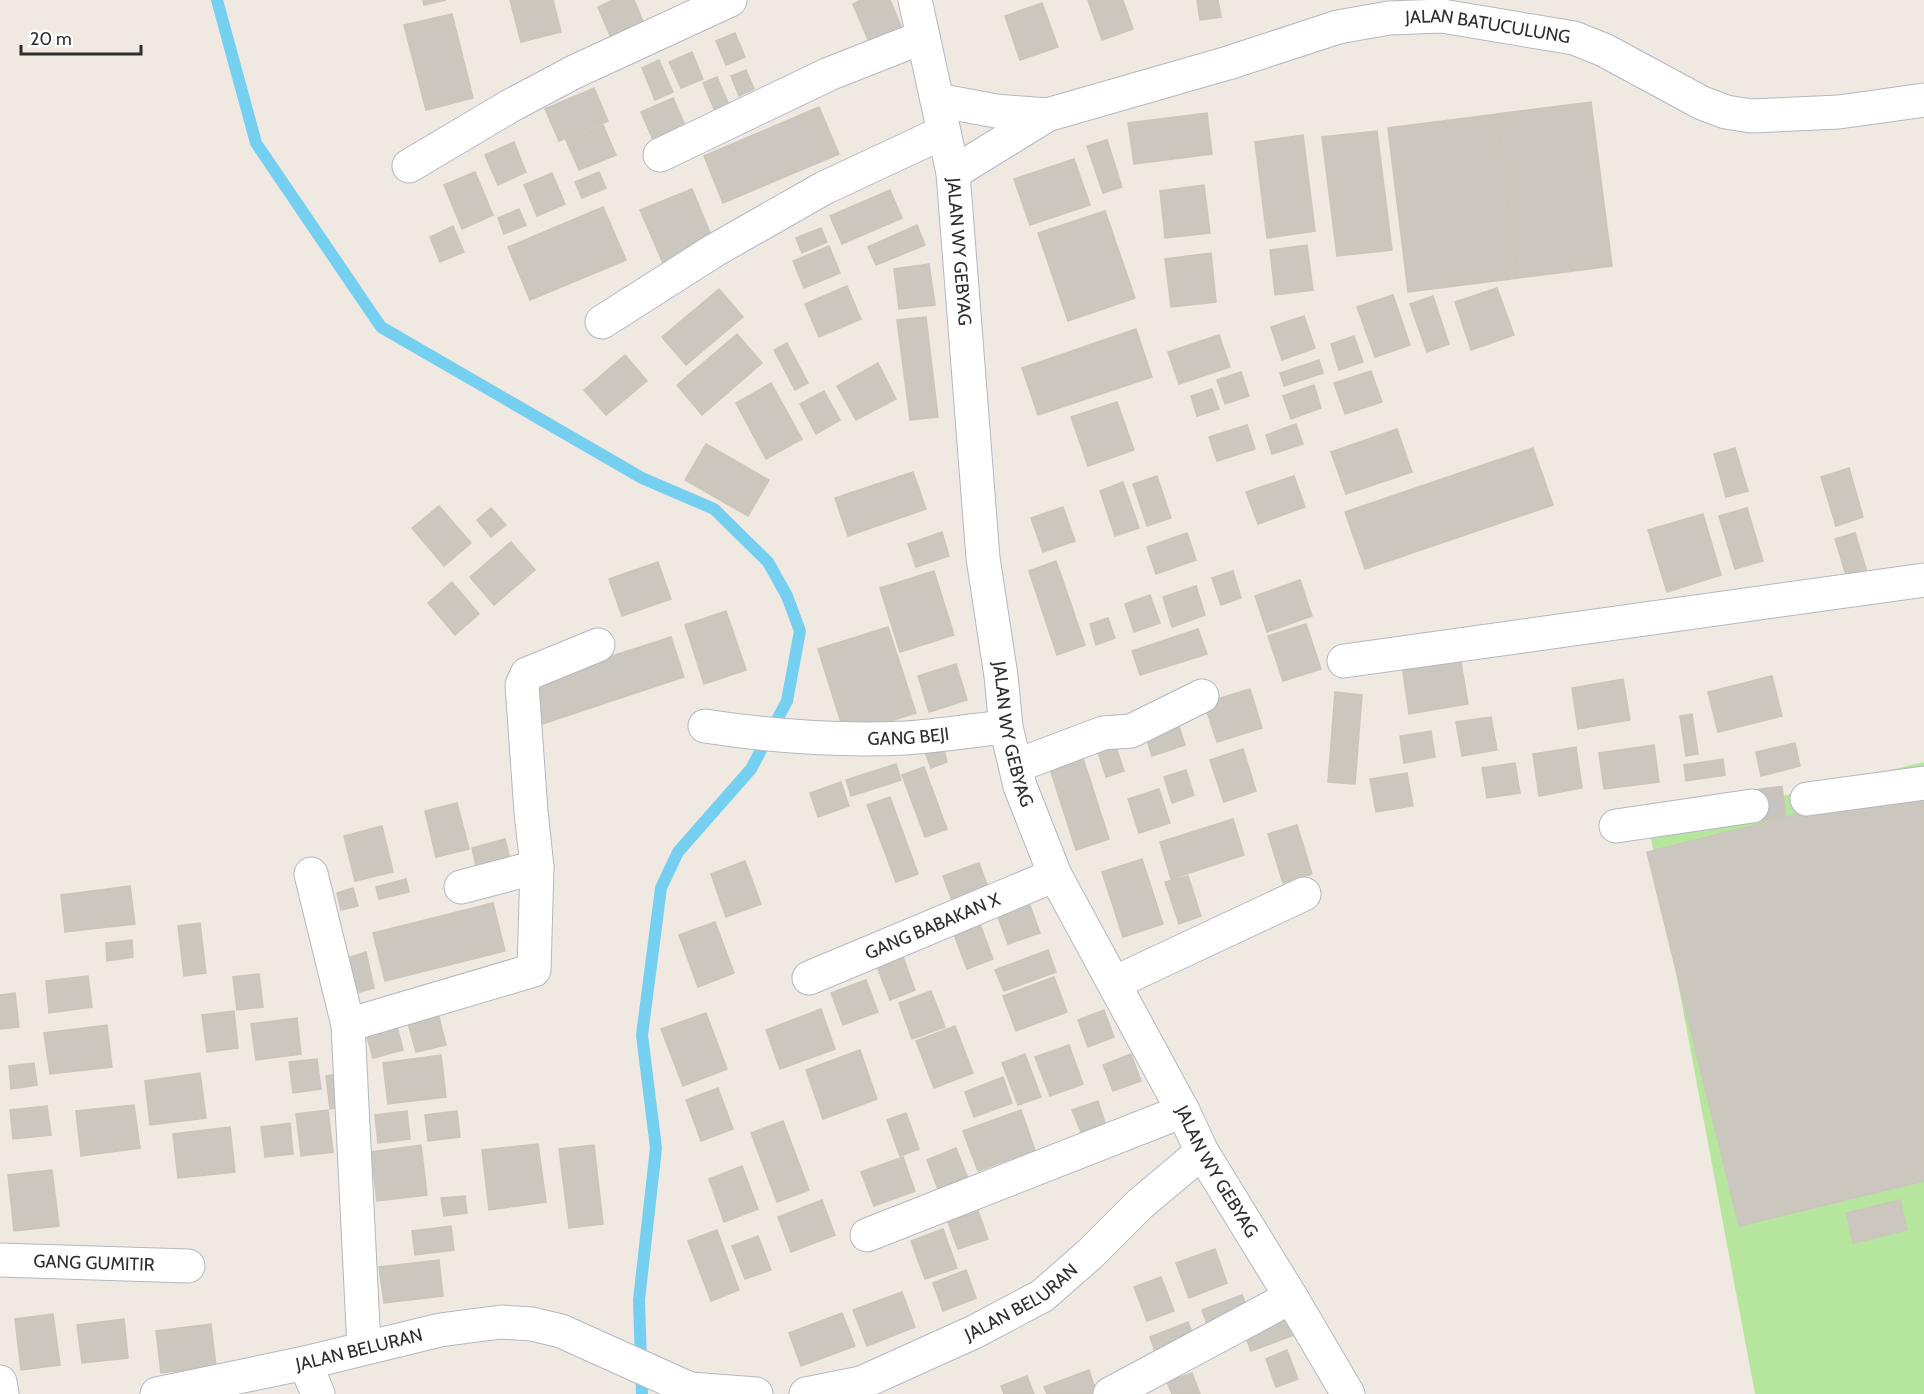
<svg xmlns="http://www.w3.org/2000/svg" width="1924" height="1394" font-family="Cabin,sans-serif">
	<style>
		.green { fill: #b6e59e }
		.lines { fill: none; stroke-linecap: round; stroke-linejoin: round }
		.stream { stroke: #75cff0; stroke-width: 12 }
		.building { fill: #cbc7bf; stroke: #cbc5ba; stroke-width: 1.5 }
		.minor-tunnel { stroke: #c8c4bd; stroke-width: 33; stroke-dasharray: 33 16; stroke-linecap: butt }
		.minor-casing { stroke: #b4b7c1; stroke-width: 35 }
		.minor { stroke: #fff; stroke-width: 33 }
		.labels { text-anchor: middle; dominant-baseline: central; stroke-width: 4.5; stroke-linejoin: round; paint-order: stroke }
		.street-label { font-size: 18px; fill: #2e2e2e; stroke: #fff }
	</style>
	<rect width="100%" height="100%" fill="#efe9e1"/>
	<path class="green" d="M1924,762V1394H1755L1649,828Z"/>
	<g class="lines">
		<path class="stream" d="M217,0L256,143L381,327L642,478L714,509L768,562L787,596L800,631L787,701L751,769L678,852L661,888L642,1035L656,1148L639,1300L642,1394"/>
	</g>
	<path class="building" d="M423,0H446L424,5Z
		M510,0H553L561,32L521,42Z
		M613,0H634L644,24L611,38L598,7Z
		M861,0H890L904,33L871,47L853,4Z
		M1088,0H1123L1133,29L1102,40Z
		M1197,0H1218L1221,17L1200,20Z
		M1042,3L1058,47L1020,60L1005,16Z
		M452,14L473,98L426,110L404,25Z
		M735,33L745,57L726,65L716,41Z
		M692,52L703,79L681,88L669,62Z
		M659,60L673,92L655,100L642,68Z
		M746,70L754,89L739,96L731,76Z
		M717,77L732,112L718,118L703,83Z
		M594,88L608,121L559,141L545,109Z
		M673,98L689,134L656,147L641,112Z
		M1591,102L1612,266L1518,278L1497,114Z
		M819,107L839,154L723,203L704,156Z
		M1207,113L1212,154L1134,164L1128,123Z
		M1497,114L1518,278L1408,292L1388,128Z
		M603,125L616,155L579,170L566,140Z
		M1377,131L1392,250L1337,256L1322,137Z
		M1303,135L1315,231L1267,238L1255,142Z
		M1107,140L1122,187L1103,193L1087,146Z
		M514,142L526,172L498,185L485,155Z
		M1074,159L1090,205L1030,225L1014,179Z
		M475,172L493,215L462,229L444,185Z
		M599,172L606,188L582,198L575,182Z
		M552,173L565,204L537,216L524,185Z
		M1204,185L1210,233L1165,238L1160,191Z
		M692,189L714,242L663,263L640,210Z
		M890,190L902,218L842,244L830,216Z
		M603,207L626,260L530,300L508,247Z
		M519,209L526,225L504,234L498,218Z
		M1105,211L1135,298L1068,321L1038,233Z
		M917,225L925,245L876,265L868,247Z
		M453,226L464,252L440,262L430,237Z
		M821,228L827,242L802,253L796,238Z
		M1307,245L1313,290L1275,295L1270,250Z
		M829,246L840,273L804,288L793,261Z
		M1211,253L1216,302L1171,307L1165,259Z
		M929,264L935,305L899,309L894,269Z
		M847,286L861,319L819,337L805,304Z
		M1497,288L1514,335L1471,350L1455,302Z
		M719,289L743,317L686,365L662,337Z
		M1393,295L1410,345L1375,357L1357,307Z
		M1433,296L1449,344L1427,352L1410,304Z
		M1304,316L1315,348L1282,360L1271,327Z
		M926,317L938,417L910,420L897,320Z
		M1136,329L1152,377L1038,415L1022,368Z
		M737,334L762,363L702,415L677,385Z
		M1219,335L1230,367L1179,384L1168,352Z
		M1354,336L1363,362L1339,370L1331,344Z
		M787,343L808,383L795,390L774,350Z
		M625,355L647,381L606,415L584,390Z
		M1319,360L1323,373L1284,386L1280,373Z
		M878,363L896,399L856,420L837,386Z
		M1371,371L1382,402L1345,414L1334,383Z
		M1241,372L1249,396L1225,404L1217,380Z
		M771,383L802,439L766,459L736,403Z
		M1314,385L1321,408L1291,419L1283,396Z
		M1212,389L1219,409L1197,416L1191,396Z
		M824,391L840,420L816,434L800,404Z
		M1117,402L1134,450L1088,466L1071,417Z
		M1296,424L1303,444L1272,454L1266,435Z
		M1247,425L1255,449L1217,461L1209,437Z
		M1397,429L1412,472L1346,494L1331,452Z
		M706,444L769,480L748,516L685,480Z
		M1533,448L1553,505L1365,569L1345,512Z
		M1735,448L1748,491L1726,497L1714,454Z
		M1849,468L1863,517L1836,526L1821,477Z
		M913,472L926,509L848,536L835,498Z
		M1157,476L1171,518L1147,526L1133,484Z
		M1294,476L1305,507L1258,524L1246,492Z
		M1123,482L1139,528L1115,536L1100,491Z
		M439,506L471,543L444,566L412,528Z
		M1063,507L1075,541L1043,552L1031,518Z
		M491,508L506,525L491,537L477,520Z
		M1747,508L1763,561L1735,569L1719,516Z
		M1703,514L1721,575L1667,592L1648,530Z
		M942,532L949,556L916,567L908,544Z
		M1187,533L1196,560L1156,574L1147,547Z
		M1855,533L1867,572L1847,578L1835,539Z
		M511,542L535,570L494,605L470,577Z
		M1056,561L1085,645L1057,655L1029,571Z
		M658,562L671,599L622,616L609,579Z
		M934,571L954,635L900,652L880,588Z
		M1233,571L1241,598L1221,605L1212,578Z
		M1300,580L1312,616L1267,632L1255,596Z
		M452,582L479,614L455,635L428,603Z
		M1196,586L1205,615L1172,627L1163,597Z
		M1150,595L1160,623L1134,632L1125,604Z
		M726,611L746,670L704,684L685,625Z
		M1108,618L1115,638L1096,645L1090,624Z
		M1306,624L1321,669L1283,681L1268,636Z
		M888,627L916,713L845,735L818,649Z
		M1198,629L1207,654L1140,675L1132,651Z
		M671,637L684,677L542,724L528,683Z
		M1460,656L1468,704L1409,714L1402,665Z
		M956,664L967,700L929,712L918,676Z
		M1772,676L1782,716L1718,732L1708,692Z
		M1623,679L1630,720L1578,729L1572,688Z
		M1250,689L1262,728L1217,742L1204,703Z
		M1335,692L1362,695L1355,784L1328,782Z
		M1692,714L1698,754L1686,756L1680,716Z
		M1491,717L1497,750L1462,756L1456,722Z
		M1177,720L1185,745L1152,756L1144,731Z
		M1431,731L1435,757L1404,763L1400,736Z
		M1114,741L1124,771L1106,777L1096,746Z
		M1795,743L1800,766L1761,776L1756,752Z
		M1654,745L1659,782L1604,789L1599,753Z
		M943,746L947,762L931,768L925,752Z
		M1576,747L1582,788L1539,796L1533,754Z
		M1243,749L1256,791L1224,802L1210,760Z
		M1083,758L1109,839L1076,850L1050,769Z
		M1723,759L1725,775L1686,781L1684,765Z
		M1515,763L1520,793L1487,798L1482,768Z
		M896,764L901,780L851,796L846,780Z
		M924,767L947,829L925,837L902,775Z
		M1186,770L1194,795L1172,803L1164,777Z
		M1407,773L1413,806L1376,812L1370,779Z
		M841,782L849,806L818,817L810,793Z
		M1919,784L1924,805V1181L1739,1226L1647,852Z
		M1159,789L1170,823L1139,833L1128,799Z
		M890,797L918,874L896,882L867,805Z
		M457,803L469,849L436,857L425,811Z
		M1233,819L1244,855L1171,879L1160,842Z
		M1297,825L1312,874L1283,883L1268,834Z
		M382,826L393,872L355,881L344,836Z
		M505,839L512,866L478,874L472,848Z
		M1142,859L1163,924L1123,937L1102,872Z
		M745,861L761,904L726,917L711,874Z
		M979,863L989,890L953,903L943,876Z
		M1188,876L1201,916L1179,924L1165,882Z
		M406,879L409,892L379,899L376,887Z
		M130,886L135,924L65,932L61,895Z
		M353,888L358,906L341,910L337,893Z
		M1028,900L1040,933L1008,944L996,912Z
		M493,903L505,951L385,981L373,933Z
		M978,919L993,959L967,969L952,929Z
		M715,922L734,973L698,987L679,935Z
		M200,923L206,973L184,976L178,926Z
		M132,940L133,957L107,961L106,943Z
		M1048,950L1056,972L1004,991L995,970Z
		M366,952L374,988L356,993L347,958Z
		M902,954L915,990L890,1000L876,964Z
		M259,974L263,1007L237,1010L233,977Z
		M88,976L92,1007L49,1013L46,981Z
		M1054,977L1067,1012L1016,1031L1003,996Z
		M866,980L878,1012L843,1025L831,993Z
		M931,991L945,1027L912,1039L899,1003Z
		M15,993L19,1027L0,1029V995Z
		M437,1009L446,1045L416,1052L406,1016Z
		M821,1009L835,1049L780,1069L766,1030Z
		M1104,1010L1114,1037L1088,1047L1078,1020Z
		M234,1011L238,1048L207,1052L202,1015Z
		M706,1013L727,1069L683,1086L661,1029Z
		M297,1018L301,1054L256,1060L251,1024Z
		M396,1022L403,1050L373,1058L365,1030Z
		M107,1025L112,1067L50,1074L44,1033Z
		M955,1026L973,1073L934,1088L916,1041Z
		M1069,1045L1083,1084L1050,1096L1035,1057Z
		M860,1050L877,1099L823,1119L806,1070Z
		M1025,1054L1041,1097L1018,1105L1002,1063Z
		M1131,1054L1141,1081L1113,1091L1103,1065Z
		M441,1055L446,1097L388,1104L383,1063Z
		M317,1059L321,1089L293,1093L289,1062Z
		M34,1063L37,1085L11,1089L9,1066Z
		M200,1073L206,1118L150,1125L145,1081Z
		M347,1073L351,1106L330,1109L326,1076Z
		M1003,1077L1012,1103L974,1117L965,1092Z
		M718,1088L733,1129L701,1141L686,1100Z
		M1098,1101L1105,1123L1081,1132L1072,1110Z
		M134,1105L140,1148L81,1156L76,1111Z
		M47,1106L51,1135L13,1139L10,1110Z
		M328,1110L333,1152L301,1156L296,1114Z
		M1021,1110L1035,1150L978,1171L963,1131Z
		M407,1111L410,1139L378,1143L375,1115Z
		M457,1111L460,1137L428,1141L425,1115Z
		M906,1113L919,1149L900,1156L887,1120Z
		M783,1121L809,1190L777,1202L751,1133Z
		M290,1123L293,1154L265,1157L261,1127Z
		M230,1127L235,1172L178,1178L173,1134Z
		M538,1144L546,1202L489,1210L482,1150Z
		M421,1145L427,1195L377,1201L371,1152Z
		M594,1145L603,1224L569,1228L559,1149Z
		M956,1148L969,1181L939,1192L927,1160Z
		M903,1157L915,1191L874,1206L861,1172Z
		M742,1166L758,1209L724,1222L709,1179Z
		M52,1170L59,1226L14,1231L8,1175Z
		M465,1196L467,1213L444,1216L441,1198Z
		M822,1200L835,1235L791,1252L778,1217Z
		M1900,1200L1907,1230L1853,1243L1846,1213Z
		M978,1211L988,1239L958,1249L948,1222Z
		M451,1226L454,1250L415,1255L412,1231Z
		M943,1229L957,1268L925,1279L911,1241Z
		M717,1230L739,1290L711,1301L688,1241Z
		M758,1236L771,1270L745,1279L732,1246Z
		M1215,1249L1227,1283L1189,1298L1176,1263Z
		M439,1260L443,1296L384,1303L379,1267Z
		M966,1270L976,1298L943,1311L933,1283Z
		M1161,1277L1174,1311L1147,1321L1134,1287Z
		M902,1292L915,1327L867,1346L853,1310Z
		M1242,1295L1250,1314L1209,1329L1202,1310Z
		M1285,1311L1294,1335L1251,1351L1242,1327Z
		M842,1313L855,1346L801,1366L789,1333Z
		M53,1314L60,1365L21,1370L15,1319Z
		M124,1319L128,1358L82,1363L77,1325Z
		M1188,1322L1195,1340L1159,1363L1150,1337Z
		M211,1324L216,1366L161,1373L156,1331Z
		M1287,1350L1298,1379L1276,1387L1266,1359Z
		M1089,1370L1097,1394H1047L1044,1387Z
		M1192,1373L1200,1394H1172L1167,1382Z
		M1027,1376L1034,1394H1004L1001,1386Z"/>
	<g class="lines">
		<path class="minor-tunnel" d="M1752,806L1807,799"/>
		<defs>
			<g id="minor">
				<path id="s1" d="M915,0L953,173L983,558L1001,676L1006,727L1020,786L1055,875L1183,1111L1202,1152L1291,1297L1348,1394"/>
				<path d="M937,100L996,111L1047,115"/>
				<path d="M660,155L829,74L923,37"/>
				<path d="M409,166L510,106L574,72L730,0"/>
				<path id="s2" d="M953,173L1047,115L1228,63L1338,27L1389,18L1442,16L1574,38L1604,50L1702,103L1726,112L1751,116L1839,112L1924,100"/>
				<path d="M602,322L715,250L824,188L944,132"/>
				<path d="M1344,661L1924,580"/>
				<path id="s3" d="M705,726C769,736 841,741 906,738C939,736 973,730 1006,727"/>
				<path d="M1016,766L1103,733L1131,731L1202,696"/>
				<path d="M1807,799L1924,783"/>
				<path d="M1616,826L1752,806"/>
				<path d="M311,874L348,1025L364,1348"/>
				<path d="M461,887L537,867"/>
				<path id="s4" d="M809,978L1055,875"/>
				<path d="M1114,983L1304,894"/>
				<path d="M348,1025L534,970L537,867L531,812L522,685L527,674L598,645"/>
				<path d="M867,1235L1183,1111"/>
				<path id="s5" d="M0,1260L188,1266"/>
				<path d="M305,1363L318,1394"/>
				<path d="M0,1382L2,1394"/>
				<path id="s6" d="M157,1394L305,1363L440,1330L501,1322L532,1324L561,1331L690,1389L756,1394"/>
				<path id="s7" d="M806,1394L861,1383L974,1332L1042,1296L1090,1254L1140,1204L1202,1152"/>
				<path d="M1110,1394L1291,1297"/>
			</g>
		</defs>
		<use href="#minor" class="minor-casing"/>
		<use href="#minor" class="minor"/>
	</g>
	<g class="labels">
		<g class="street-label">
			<text stroke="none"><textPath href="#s2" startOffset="566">JALAN BATUCULUNG</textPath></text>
			<text stroke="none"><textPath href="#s1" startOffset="256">JALAN WY GEBYAG</textPath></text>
			<text stroke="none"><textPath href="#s1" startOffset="742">JALAN WY GEBYAG</textPath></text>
			<text stroke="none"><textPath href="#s3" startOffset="204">GANG BEJI</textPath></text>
			<text stroke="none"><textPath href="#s4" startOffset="134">GANG BABAKAN X</textPath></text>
			<text stroke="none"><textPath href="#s1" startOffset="1228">JALAN WY GEBYAG</textPath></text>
			<text stroke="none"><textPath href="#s5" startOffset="94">GANG GUMITIR</textPath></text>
			<text stroke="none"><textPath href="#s7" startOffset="236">JALAN BELURAN</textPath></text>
			<text stroke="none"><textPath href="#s6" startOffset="207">JALAN BELURAN</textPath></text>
		</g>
	</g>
	<path d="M21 45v9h120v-9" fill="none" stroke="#2e2e2e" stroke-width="3"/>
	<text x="30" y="45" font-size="18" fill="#2e2e2e" stroke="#ffffff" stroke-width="4.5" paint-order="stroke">20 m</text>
</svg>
